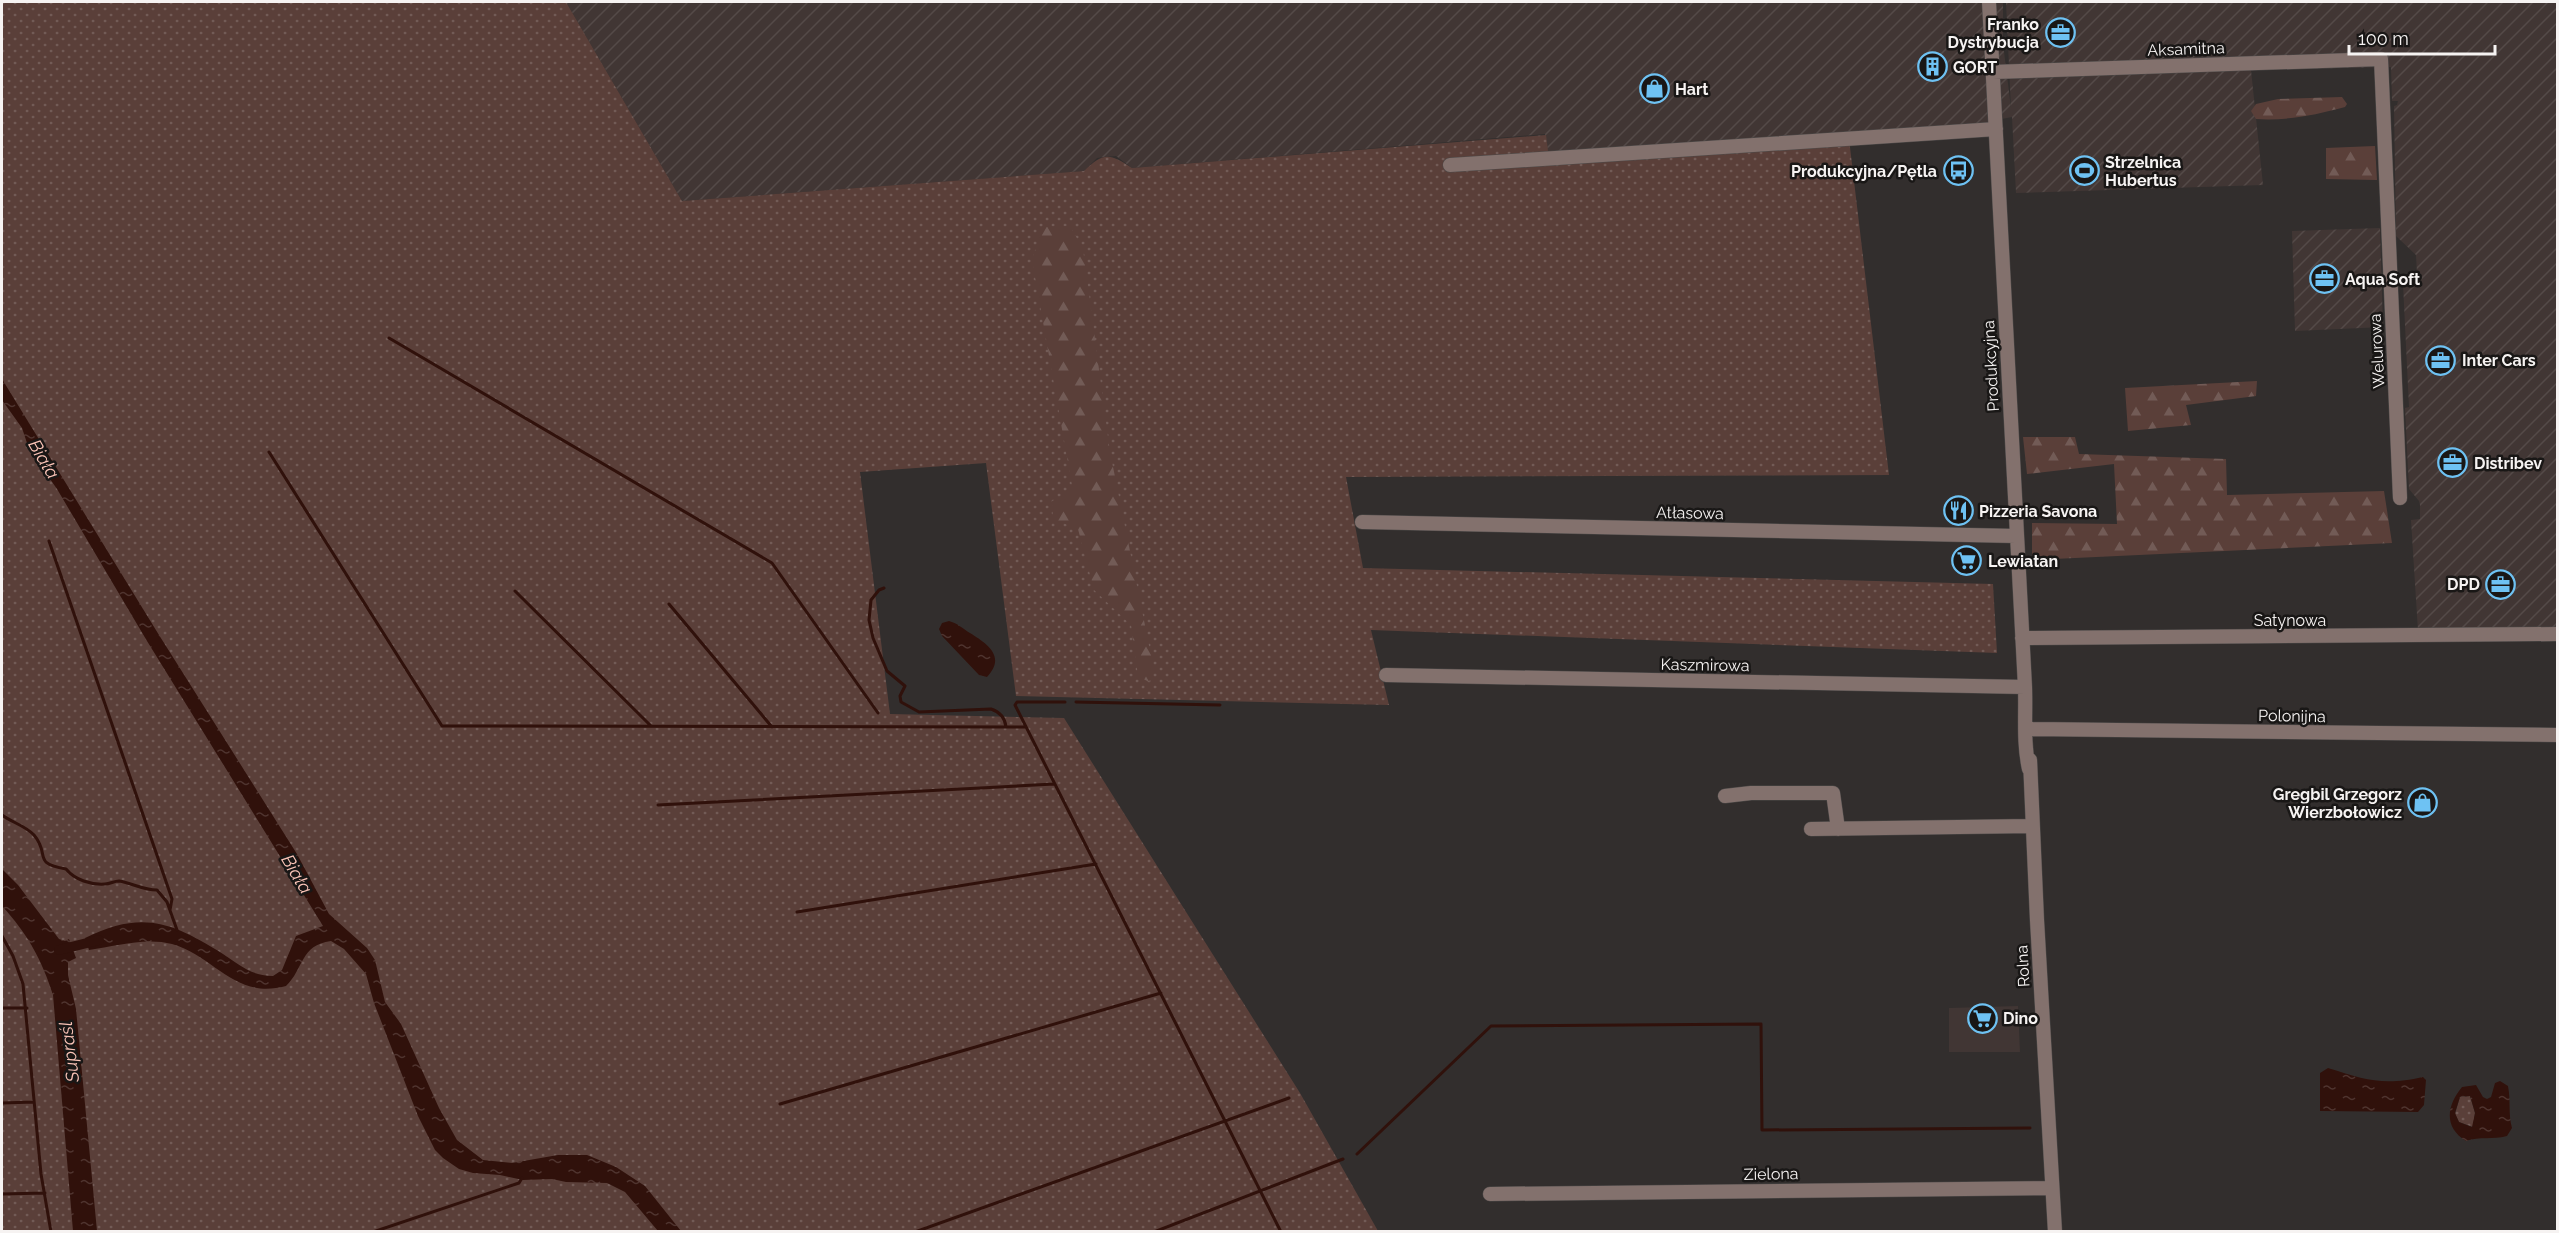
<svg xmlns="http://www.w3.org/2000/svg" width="2559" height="1233" font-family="Raleway,sans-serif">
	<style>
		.built { fill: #413634 }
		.industrial { fill: url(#industrial-furrows) }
		.grass { fill: url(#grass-dots) }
		.forest { fill: url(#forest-firs) }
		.water { fill: url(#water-ripples); fill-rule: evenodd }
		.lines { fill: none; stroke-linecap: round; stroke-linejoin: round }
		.stream { stroke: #30110b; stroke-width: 3 }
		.canal { stroke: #30110b; stroke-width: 10 }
		.minor-casing { stroke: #4d4a49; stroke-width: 15 }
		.minor { stroke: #83716d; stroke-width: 14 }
		.labels { text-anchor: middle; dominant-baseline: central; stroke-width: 5; stroke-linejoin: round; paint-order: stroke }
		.poi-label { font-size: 16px; font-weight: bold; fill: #f6f3f2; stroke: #191716; text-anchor: start }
		.street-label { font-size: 16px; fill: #f6f3f2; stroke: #191716 }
		.water-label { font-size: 18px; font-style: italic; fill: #fbc4b7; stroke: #191716 }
	</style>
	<defs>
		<pattern id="industrial-furrows" width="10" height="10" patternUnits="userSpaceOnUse" patternTransform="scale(1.5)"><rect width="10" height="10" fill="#413634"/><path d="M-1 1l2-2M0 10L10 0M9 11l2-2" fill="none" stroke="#544a48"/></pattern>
		<pattern id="grass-dots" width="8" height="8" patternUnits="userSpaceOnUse" patternTransform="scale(1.5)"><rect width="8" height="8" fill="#5a3f39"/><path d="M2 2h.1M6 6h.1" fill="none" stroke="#725b56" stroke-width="1.8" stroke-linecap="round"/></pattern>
		<pattern id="forest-firs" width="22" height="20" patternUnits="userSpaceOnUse" patternTransform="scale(1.5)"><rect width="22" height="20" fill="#5a3f39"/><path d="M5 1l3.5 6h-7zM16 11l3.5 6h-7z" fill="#725b56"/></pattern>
		<pattern id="water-ripples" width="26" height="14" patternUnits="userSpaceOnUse" patternTransform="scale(1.5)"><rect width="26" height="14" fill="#30110b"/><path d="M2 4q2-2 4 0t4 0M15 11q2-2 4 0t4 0" fill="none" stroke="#4f342f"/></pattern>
	</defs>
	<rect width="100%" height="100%" fill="#322e2d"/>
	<path class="built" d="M2018,1006L2020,1052H1949V1008Z"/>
	<path class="industrial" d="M566,2H2003V44L2011,108L2006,2H2557V627L2418,631L2411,520L2420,519V505L2419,501L2409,489L2405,408L2409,407L2403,284L2411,274H2417L2416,255L2396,236L2394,106L2397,105L2398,101H2392L2391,67L2251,70L2263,185L2016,193L2012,117L1996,120V130L1549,159L1545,134L1132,168L1116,156L1103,157L1097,158L1084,171L682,201Z
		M2380,228L2383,327L2295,331L2292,231Z"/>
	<path class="grass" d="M2,2H566L682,201L1084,171C1103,152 1110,153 1132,168L1546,135L1549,159L1849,139L1889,475L1346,477L1363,568L1993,584L1997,653L1371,630L1389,705L1016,696L986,463L860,472L890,714L1064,718L1300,1093L1378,1231L2,1232Z
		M2470,1096L2475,1113L2473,1127L2459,1122L2455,1114L2460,1097Z"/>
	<path class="forest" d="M2342,97L2347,104L2345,107C2315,115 2287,121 2256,119L2251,111L2256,104L2278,99Z
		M2375,146L2377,180L2326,179V148Z
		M1070,226L1083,249L1110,452L1154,670L1149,682L1138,676L1131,625L1094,590L1078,529L1053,519L1052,501L1073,491L1032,260L1042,227Z
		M2257,381L2256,396L2186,405L2191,425L2128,431L2125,388Z
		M2023,437H2075L2079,454L2226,459L2227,495L2384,491L2392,543L2032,560V523L2117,524L2114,464L2027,474Z"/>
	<path class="water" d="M2,379L159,635L297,854L329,914L367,948L375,960L385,1002L401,1024L439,1108L457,1140L483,1160L512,1163L558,1155H587L616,1167L645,1186L681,1231H658L625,1192L607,1183L566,1182L552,1179L523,1180L500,1175L473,1173L459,1169L443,1158L435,1150L418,1116L374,1003L366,974L344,949L331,941C300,945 304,969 286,986C235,1000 216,957 172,944C146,937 116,946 89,950L85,938C142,910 172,922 223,954C242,966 249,975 273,976L282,970L296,936L323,926L147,641L57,489L29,449L22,428L2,400Z
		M949,621C957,623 962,628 970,633C986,643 1007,656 987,677L979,675L942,636L939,629L942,623Z
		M2,869L18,885L59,939L65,941L69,939L76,958L68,962V975L76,1009L97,1231H73L53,995C42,960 27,933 2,906Z
		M2328,1068C2366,1080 2383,1086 2423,1077L2426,1080L2424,1105L2418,1112L2320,1111V1073Z
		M2500,1081L2508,1086C2511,1101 2508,1113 2512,1128L2507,1136C2493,1140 2480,1136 2466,1141C2443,1127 2447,1105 2462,1087L2476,1085L2483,1097L2487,1099L2491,1097L2495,1083ZM2470,1096L2475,1113L2472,1127L2459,1122L2455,1113L2460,1097Z"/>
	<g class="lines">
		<path class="stream" d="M389,338L772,563L878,713
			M269,452L442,726L1026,727
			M49,541L172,899L170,910
			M884,588L879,590L871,600L869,620L873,638L887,671L905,686L900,696L901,702L919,712L991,709C1000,712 1005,717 1006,727
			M515,591L650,725
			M669,604L772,727
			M1065,702H1017L1015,705L1281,1232
			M1076,702L1220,705
			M658,805L1054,784
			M2,815C11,822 26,826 34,835C51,855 31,863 66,869C75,880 91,885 105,884C110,884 114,881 119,881C132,883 143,890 157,890L167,902L177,930
			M797,912L1096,864
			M2,936L13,956L23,984L41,1174L51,1232
			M2,1008H27
			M2,1103L34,1102
			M780,1104L1161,993
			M1357,1154L1491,1026L1761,1024L1762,1130L2030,1128
			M2,1194L45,1193
			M373,1232L519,1183L522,1178
			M915,1232L1289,1098
			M1154,1232L1343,1159"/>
		<path class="canal" d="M59,950L99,940"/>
		<defs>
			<path id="minor" d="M1989,2L2025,687C2026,715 2023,742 2029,769
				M1993,72L2381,59L2400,498
				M1450,165L1996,129
				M1362,522L2016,536
				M2022,638L2558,634
				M1386,675L2025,687
				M2026,729L2558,735
				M2030,760L2037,920L2055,1232
				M1725,796L1751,793H1833L1838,829
				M1811,829L2032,826
				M1490,1194L2052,1188"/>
		</defs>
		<use href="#minor" class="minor-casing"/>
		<use href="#minor" class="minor"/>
	</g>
	<defs>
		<symbol id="office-ring" viewBox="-11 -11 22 22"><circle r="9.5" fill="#191716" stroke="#6ec2f3" stroke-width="1.5"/><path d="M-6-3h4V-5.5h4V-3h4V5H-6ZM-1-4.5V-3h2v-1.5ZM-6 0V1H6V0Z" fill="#6ec2f3"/></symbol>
		<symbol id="building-ring" viewBox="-11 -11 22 22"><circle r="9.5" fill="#191716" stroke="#6ec2f3" stroke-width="1.5"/><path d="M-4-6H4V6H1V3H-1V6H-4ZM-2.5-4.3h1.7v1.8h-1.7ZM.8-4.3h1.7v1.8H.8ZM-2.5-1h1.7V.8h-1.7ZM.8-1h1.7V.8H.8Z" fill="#6ec2f3"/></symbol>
		<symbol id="shop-ring" viewBox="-11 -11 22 22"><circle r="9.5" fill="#191716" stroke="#6ec2f3" stroke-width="1.5"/><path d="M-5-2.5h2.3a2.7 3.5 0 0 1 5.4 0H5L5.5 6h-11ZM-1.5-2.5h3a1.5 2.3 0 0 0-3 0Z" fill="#6ec2f3"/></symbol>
		<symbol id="bus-ring" viewBox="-11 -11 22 22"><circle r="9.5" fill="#191716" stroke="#6ec2f3" stroke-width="1.5"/><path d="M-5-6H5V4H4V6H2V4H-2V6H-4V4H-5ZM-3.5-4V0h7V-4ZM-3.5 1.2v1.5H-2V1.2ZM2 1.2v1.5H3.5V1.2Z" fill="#6ec2f3"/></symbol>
		<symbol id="stadium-ring" viewBox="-11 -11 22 22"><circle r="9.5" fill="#191716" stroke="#6ec2f3" stroke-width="1.5"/><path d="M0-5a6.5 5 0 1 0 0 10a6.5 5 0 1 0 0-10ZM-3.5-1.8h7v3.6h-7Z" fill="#6ec2f3"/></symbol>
		<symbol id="restaurant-ring" viewBox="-11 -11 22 22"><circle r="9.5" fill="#191716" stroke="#6ec2f3" stroke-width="1.5"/><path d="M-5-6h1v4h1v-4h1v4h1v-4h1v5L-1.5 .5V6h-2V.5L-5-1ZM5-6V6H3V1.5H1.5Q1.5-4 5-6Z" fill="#6ec2f3"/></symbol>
		<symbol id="supermarket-ring" viewBox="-11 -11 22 22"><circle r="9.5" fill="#191716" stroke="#6ec2f3" stroke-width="1.5"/><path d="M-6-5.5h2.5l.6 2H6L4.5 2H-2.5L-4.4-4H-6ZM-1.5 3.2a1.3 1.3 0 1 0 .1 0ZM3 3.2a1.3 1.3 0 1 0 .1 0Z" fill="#6ec2f3"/></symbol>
	</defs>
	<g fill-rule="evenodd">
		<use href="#office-ring" x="2044" y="16" width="33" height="33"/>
		<use href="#building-ring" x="1916" y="50" width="33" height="33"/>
		<use href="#shop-ring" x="1638" y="72" width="33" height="33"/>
		<use href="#bus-ring" x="1942" y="154" width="33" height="33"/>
		<use href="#stadium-ring" x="2068" y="154" width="33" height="33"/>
		<use href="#office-ring" x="2308" y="262" width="33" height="33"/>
		<use href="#office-ring" x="2424" y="344" width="33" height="33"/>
		<use href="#office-ring" x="2436" y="446" width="33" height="33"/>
		<use href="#restaurant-ring" x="1942" y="494" width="33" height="33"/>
		<use href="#supermarket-ring" x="1950" y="544" width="33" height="33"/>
		<use href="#office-ring" x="2484" y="568" width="33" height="33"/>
		<use href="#shop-ring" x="2406" y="786" width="33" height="33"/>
		<use href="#supermarket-ring" x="1966" y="1002" width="33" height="33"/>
	</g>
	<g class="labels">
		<g class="poi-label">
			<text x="2039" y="24" text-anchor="end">Franko<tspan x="2039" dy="18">Dystrybucja</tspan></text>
			<text x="1953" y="67">GORT</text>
			<text x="1675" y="89">Hart</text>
			<text x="2105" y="162">Strzelnica<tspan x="2105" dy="18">Hubertus</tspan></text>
			<text x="1937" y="171" text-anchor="end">Produkcyjna/Pętla</text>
			<text x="2345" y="279">Aqua Soft</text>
			<text x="2462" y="360">Inter Cars</text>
			<text x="2474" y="463">Distribev</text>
			<text x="1979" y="511">Pizzeria Savona</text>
			<text x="1988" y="561">Lewiatan</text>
			<text x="2480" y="584" text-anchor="end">DPD</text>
			<text x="2402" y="794" text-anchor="end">Gregbil Grzegorz<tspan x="2402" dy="18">Wierzbołowicz</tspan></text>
			<text x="2003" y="1018">Dino</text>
		</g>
		<g class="street-label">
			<text transform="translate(2186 49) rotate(-2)">Aksamitna</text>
			<text transform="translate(2377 351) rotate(-93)">Welurowa</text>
			<text transform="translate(1991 366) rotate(-93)">Produkcyjna</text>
			<text transform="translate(1690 513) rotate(1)">Atłasowa</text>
			<text x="2290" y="620">Satynowa</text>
			<text transform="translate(1705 665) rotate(1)">Kaszmirowa</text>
			<text transform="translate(2292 716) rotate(1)">Polonijna</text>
			<text transform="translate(2023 966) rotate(-93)">Rolna</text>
			<text transform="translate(1771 1174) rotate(-1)">Zielona</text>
		</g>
		<g class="water-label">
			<text transform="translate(44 459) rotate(59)">Biała</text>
			<text transform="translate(297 874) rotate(59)">Biała</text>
			<text transform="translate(69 1052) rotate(-97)">Supraśl</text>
		</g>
	</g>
	<rect width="2559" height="1233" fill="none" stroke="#f6f3f2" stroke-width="6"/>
	<path d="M2349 45v9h146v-9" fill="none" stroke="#f6f3f2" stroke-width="3"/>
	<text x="2358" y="45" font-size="18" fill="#f6f3f2" stroke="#191716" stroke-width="4.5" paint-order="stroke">100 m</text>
</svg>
